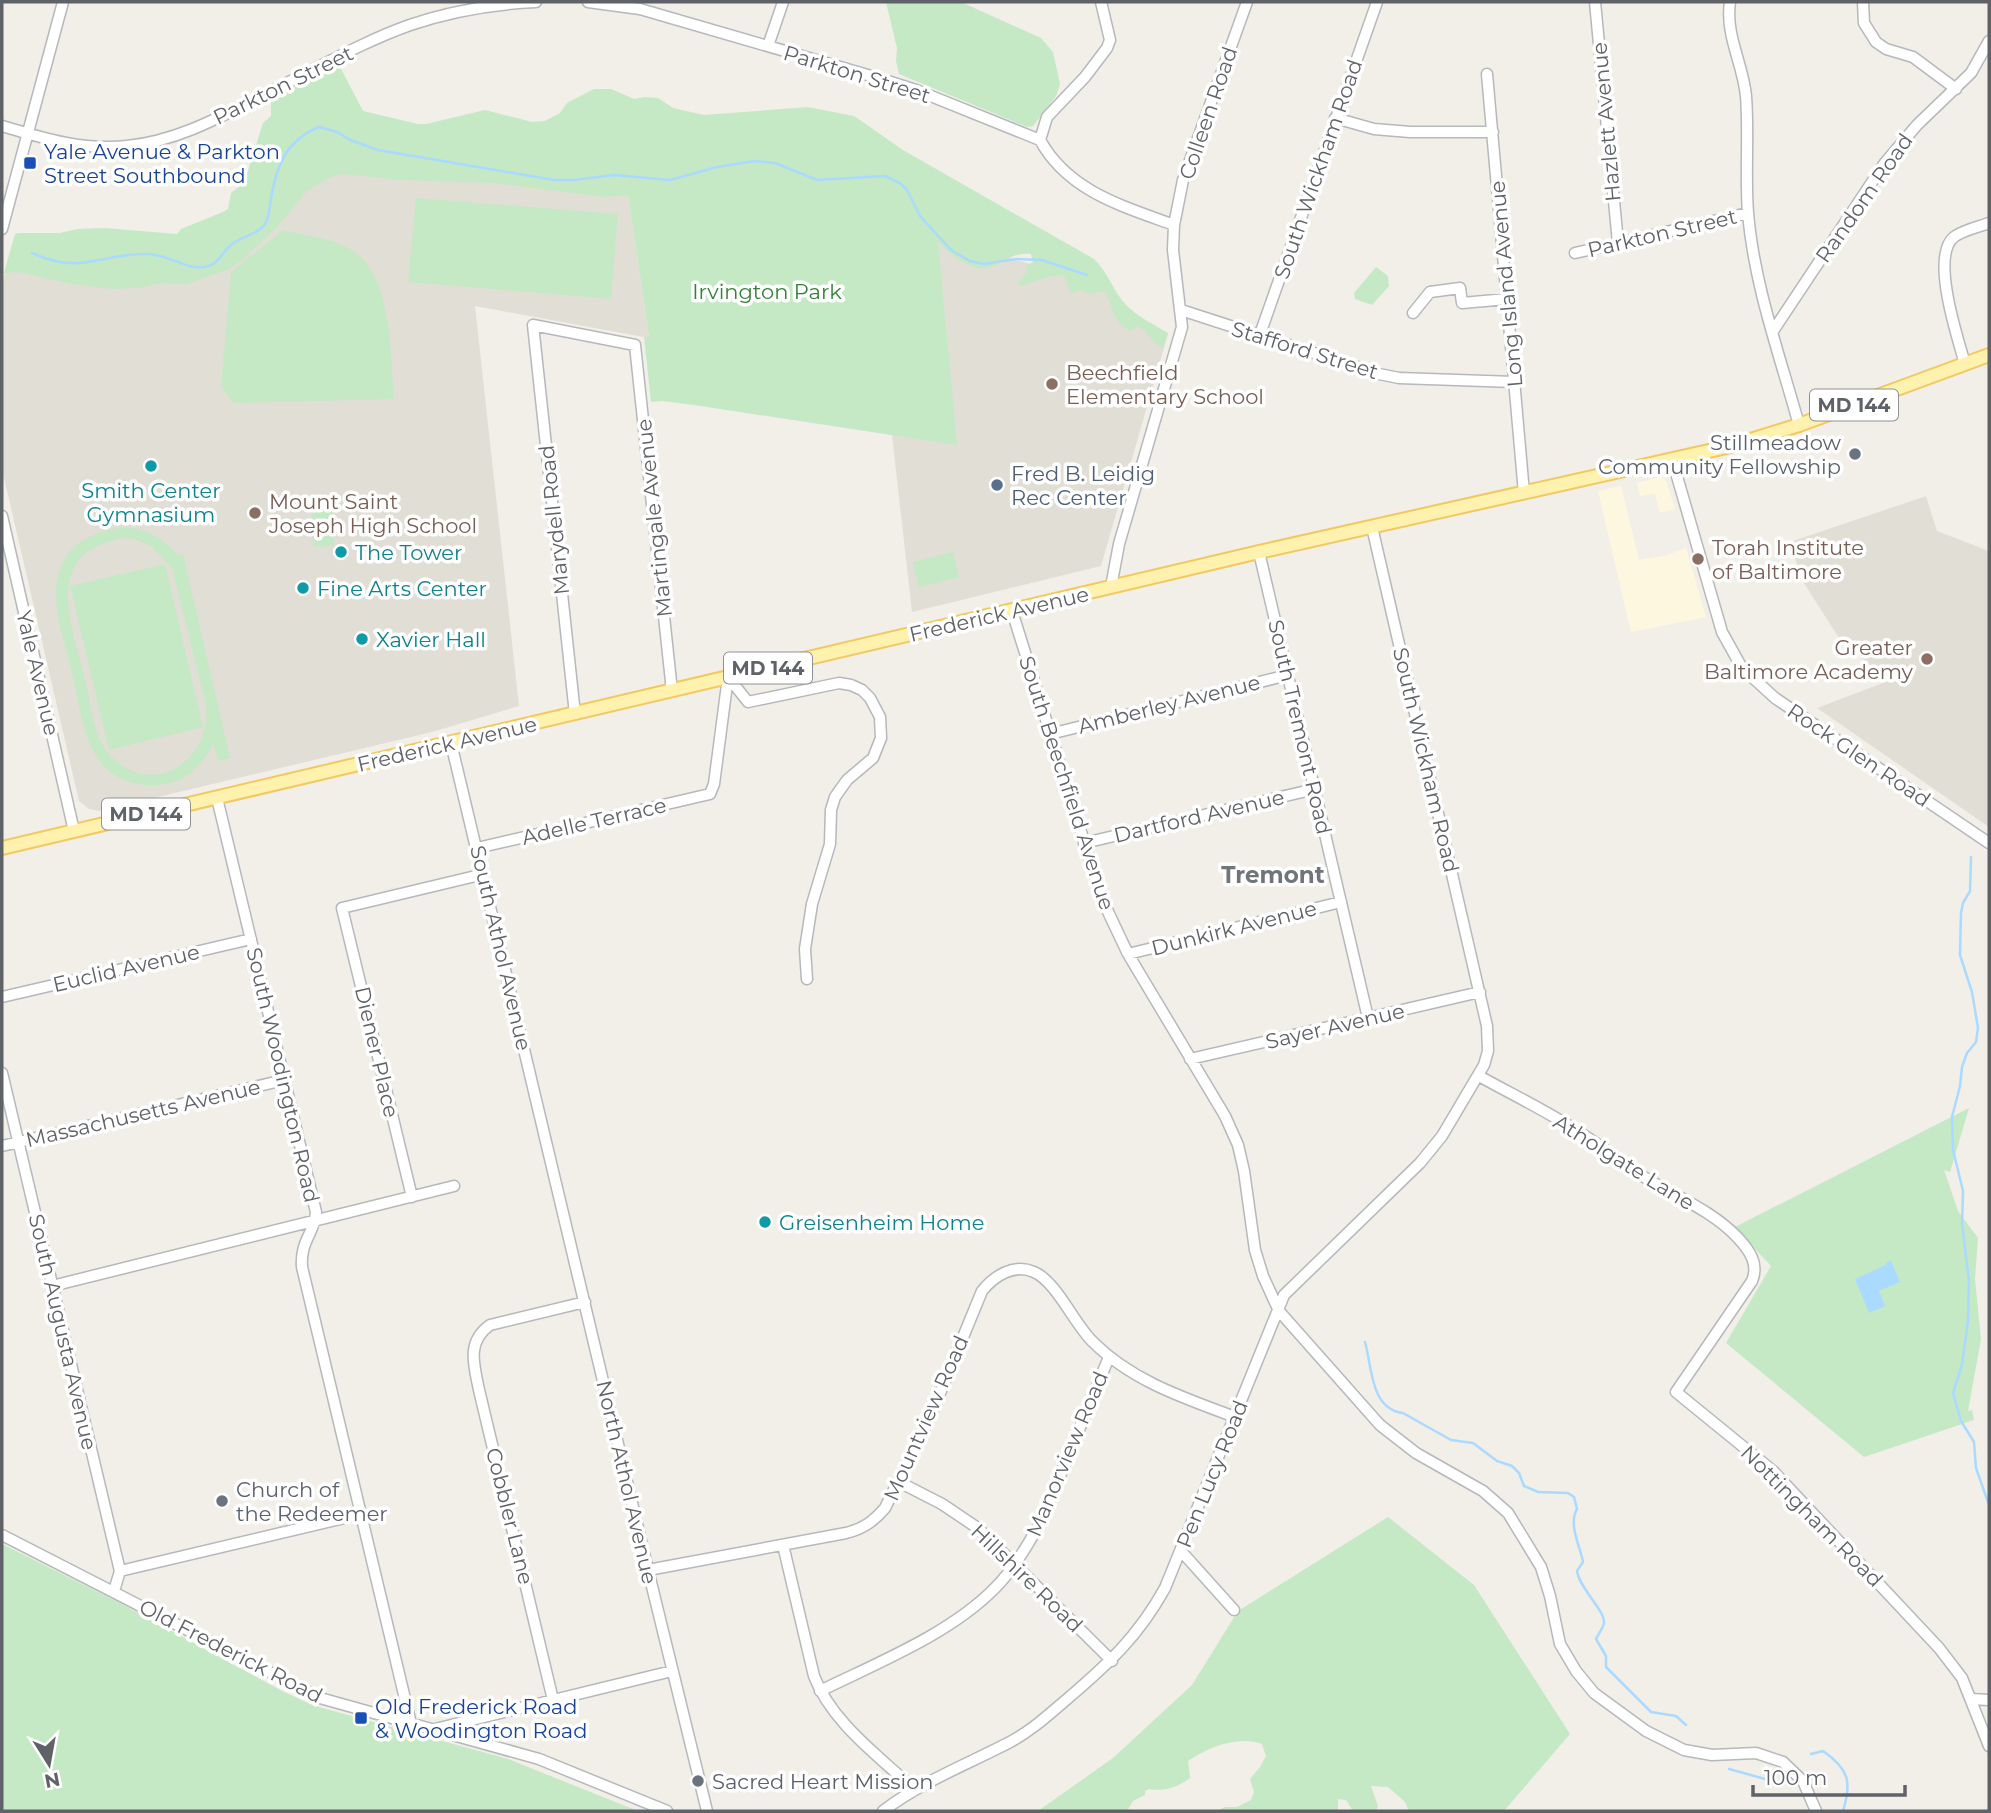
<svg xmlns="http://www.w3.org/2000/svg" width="1991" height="1813" font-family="Montserrat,sans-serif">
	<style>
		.commercial { fill: #fef7e0 }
		.education { fill: #e1ded6 }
		.green { fill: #c5e8c5; fill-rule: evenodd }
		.water { fill: #aadaff }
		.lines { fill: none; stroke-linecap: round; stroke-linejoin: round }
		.stream { stroke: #aadaff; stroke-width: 2.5 }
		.minor-casing { stroke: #b5b8bc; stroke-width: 13 }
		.major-casing { stroke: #f2c960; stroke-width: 16 }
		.minor { stroke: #fff; stroke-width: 10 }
		.major { stroke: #fff2af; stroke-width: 12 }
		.transit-dot { fill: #1a4fb4; stroke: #fff; stroke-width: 2.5 }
		.education-dot { fill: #8d6e63; stroke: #fff; stroke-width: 2.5 }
		.worship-dot { fill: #6b7280; stroke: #fff; stroke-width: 2.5 }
		.culture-dot { fill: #0f9aa8; stroke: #fff; stroke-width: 2.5 }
		.service-dot { fill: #5c6f8a; stroke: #fff; stroke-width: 2.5 }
		.labels { text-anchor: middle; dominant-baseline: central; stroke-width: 7; stroke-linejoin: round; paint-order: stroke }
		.shield { fill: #fff; stroke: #8f9295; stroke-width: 2 }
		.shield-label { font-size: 19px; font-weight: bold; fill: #5f6368 }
		.street-label { font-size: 21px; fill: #5f6368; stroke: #fff }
		.transit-label { font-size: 21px; fill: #164399; stroke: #fff; text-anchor: start }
		.park-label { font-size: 21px; fill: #348238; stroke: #fff }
		.education-label { font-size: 21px; fill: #785e54; stroke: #fff; text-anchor: start }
		.worship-label { font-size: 21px; fill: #5b616d; stroke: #fff; text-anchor: start }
		.service-label { font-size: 21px; fill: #4e5e75; stroke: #fff; text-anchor: start }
		.culture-label { font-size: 21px; fill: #0d838f; stroke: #fff; text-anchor: start }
		.neighbourhood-label { font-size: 23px; font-weight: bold; fill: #70757a; stroke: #fff }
	</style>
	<rect width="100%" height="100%" fill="#f1efe8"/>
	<path class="commercial" d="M1661,477L1666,480L1675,509L1660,513L1655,494L1640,496L1637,483Z
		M1621,486L1639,560L1665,556L1686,548L1706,617L1631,632L1598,491Z"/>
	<path class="education" d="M327,167L627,188L649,338L475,306L519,706L432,732L99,811L89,809L79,801L2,469V285L10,252L188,278Z
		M935,217L976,249L1108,285L1131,318L1168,334L1101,566L912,612L892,435L956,444Z
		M1926,496L1937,531L1989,551V827L1817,708L1888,681L1839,638L1802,580L1790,542Z"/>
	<path class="green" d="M886,2H961L1041,38L1053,52L1060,84L1056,96L1033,126L1027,127L899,74L896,61L897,48Z
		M339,65L363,111L418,124H426L485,110L532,122L545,121L560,113L567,103L594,89H611L634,99L645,97L658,98L673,108L704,115L808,107L854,116L903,150L1094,259C1108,272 1113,291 1126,305C1138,317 1153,324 1168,333L1163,348C1152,344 1148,331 1138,326L1130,331C1107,317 1116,306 1104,291L1089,294L1081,289L1073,293L1070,292L1064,275C1048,275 1035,282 1020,286L1018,282L1027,272L1026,266L1033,262L1031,254C1018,253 1010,257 1000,263C975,277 955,258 938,242L957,445L694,405L662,401L651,402L644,337H649L628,195L605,197L493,183L402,180L341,174L326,179L307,191L276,228L242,260L229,269L187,284L162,283L139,288L112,289L72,284L18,272L4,273L15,234L18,233H60L78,229L104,228L177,234L181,229L223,212L228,209L231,193L241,185L242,179L248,171L263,123L271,116V99Z
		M416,198L618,214L611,299L408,282Z
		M283,230C306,236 335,238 355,252C392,279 391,357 394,399L234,403L221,387L231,272Z
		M1376,267L1388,276L1389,286L1372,305L1355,299L1354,293Z
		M332,503L334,546L313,547L312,505Z
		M125,527C147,530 163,537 177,555L183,554L230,758L218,761L214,744C207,754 201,765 191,773C162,794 115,788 96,756C81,731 78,697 71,668C65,645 56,619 56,595C56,584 58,573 63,563C73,539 101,530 125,527ZM124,538L138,540L152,547L172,568L206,705C212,763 150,800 109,754C93,736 91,702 85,679C71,622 41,552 124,538Z
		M953,552L959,577L919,587L913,562Z
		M165,564L203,727L109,750L70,586Z
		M1969,1108L1950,1172L1944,1170L1958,1211L1978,1238L1975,1279L1981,1339L1968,1411L1972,1410L1974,1420L1864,1457L1726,1343L1771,1266L1735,1227Z
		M1388,1517L1474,1585L1570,1734L1504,1811H1409L1405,1802L1388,1787L1371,1786L1378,1806L1376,1811H1353L1346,1800L1338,1799V1811H1217L1225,1807H1237L1251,1800L1254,1792L1250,1779L1260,1767L1266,1756L1262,1744C1239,1735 1208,1747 1188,1761L1190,1778C1178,1787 1164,1792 1149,1789L1145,1791V1795L1133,1801L1127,1811H1038L1113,1758L1192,1685L1238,1611Z
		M2,1544L120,1603L284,1692L315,1706L508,1759L638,1811H2Z"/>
	<path class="water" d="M1891,1261L1900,1282L1879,1291L1885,1306L1869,1313L1855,1279L1886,1265V1263Z"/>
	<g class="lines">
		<path class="stream" d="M32,253C83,276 100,253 148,254C167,254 186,270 205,267C218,265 221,254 229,247C239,236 257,236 265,224C269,218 270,206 271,198C277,164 286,141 319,127L337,132L350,140L378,150L554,180H574L614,175L670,180L717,167L755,161L775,163L817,180L885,176L900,183L907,190L920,216L951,250L970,261L984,264L1016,259L1042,260L1087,275
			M1971,857L1970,891L1963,903L1961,913L1960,955L1972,992L1978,1028L1976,1042L1967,1053L1962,1067L1960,1086L1952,1117L1953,1150L1963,1191L1962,1224L1969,1281L1968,1321L1962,1365L1953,1393L1961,1421L1974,1442L1976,1468L1989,1505
			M1365,1342C1372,1366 1370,1409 1403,1413L1451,1440L1473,1443L1497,1461L1512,1466L1519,1473L1524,1486L1538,1492L1568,1493L1574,1497L1577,1509C1568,1524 1580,1546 1583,1562L1577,1571C1579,1588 1605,1610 1604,1623C1603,1628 1598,1635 1596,1639L1606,1656V1667L1651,1712L1676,1716L1686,1725
			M1811,1754L1823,1751C1849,1769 1852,1782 1843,1811
			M1729,1769L1765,1779L1772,1777"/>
		<defs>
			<path id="minor" d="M588,2L640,9L878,78L916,90L1040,140
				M1101,2L1110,40L1107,48L1085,77L1047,117L1040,140C1068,191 1122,206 1174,225
				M1595,2L1618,243
				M1730,2C1725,35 1743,64 1746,96C1749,135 1745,174 1748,213C1754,285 1780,356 1799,425
				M1863,2L1864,23L1876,42L1886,49L1913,57L1956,89
				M768,46L783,2
				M1487,74L1524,493
				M1335,118L1374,129L1410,132H1493
				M2,126C42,138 84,151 127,146C180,141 225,114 271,91C316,69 362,42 410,25C451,11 493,4 536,2
				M2,229L63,2
				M1575,253L1748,213
				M1181,310L1379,374L1399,378L1514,382
				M1413,313L1430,292L1460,288L1462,303L1507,299
				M1773,331L1884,164L1917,125L1971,73L1989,41
				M1259,337L1377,2
				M1965,364C1958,339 1930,256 1954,237C1963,230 1978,227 1989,223
				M1672,459L1722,632L1742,668L1775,698L1989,843
				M2,516L74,831
				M1259,552L1368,1018
				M1111,587L1119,544L1182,327L1173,250L1174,225L1183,180L1247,2
				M1012,611L1102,899L1128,954L1225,1116L1238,1145L1244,1171L1255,1250L1263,1276L1279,1311L1380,1425L1416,1453L1483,1491L1508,1513L1541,1567L1550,1596L1560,1644L1576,1671L1594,1693L1646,1731L1684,1750L1712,1755L1756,1753L1783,1762L1803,1781L1816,1811
				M728,677L748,702L839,683L851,685L862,690L870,698L880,717L881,738L873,758L847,780L835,797L831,810L830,844L812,904L805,949L807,979
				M575,714L533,325L635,345L672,691
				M1050,734L1288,675
				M451,743L648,1570L707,1811
				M217,798L316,1212C315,1233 300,1240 302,1267L411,1724
				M1084,843L1315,789
				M477,848L710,794L714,784L728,677
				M1128,954L1341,902
				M2,997L251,939
				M1190,1059L1480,992
				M2,1073L120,1571L114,1591
				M1479,1076C1513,1095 1549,1112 1582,1134C1603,1147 1623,1164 1644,1177C1675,1196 1713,1211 1738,1238C1750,1251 1759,1264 1752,1281L1676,1392L1773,1471L1939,1648L1962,1678L1989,1746
				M2,1146L284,1080
				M412,1197L342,908L484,874
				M52,1286L454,1186
				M899,1482L942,1504L979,1529L1112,1661
				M2,1535L320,1698L539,1759L667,1811
				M783,1545L814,1676C832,1723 879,1756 915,1790
				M1181,1551L1234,1610
				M648,1570L846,1533C863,1529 874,1521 885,1508L931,1415L982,1291C994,1276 1014,1263 1034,1272C1057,1282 1074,1324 1093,1342C1132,1381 1184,1398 1235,1417
				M120,1571L361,1514
				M820,1691C877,1663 950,1634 995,1588C1015,1568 1030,1542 1043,1517L1109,1357
				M1971,1699L1989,1700
				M553,1700L479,1390C474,1365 466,1342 490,1325L585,1302
				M435,1729L672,1671
				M883,1811C921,1782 968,1764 1010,1742C1031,1731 1048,1715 1066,1700C1108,1664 1138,1637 1165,1588L1284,1295L1420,1163L1442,1136L1484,1065L1488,1051L1487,1026L1372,527"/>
			<path id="major" d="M2,848L1259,552L1731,446L1799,425L1989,355"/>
		</defs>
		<use href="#minor" class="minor-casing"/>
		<use href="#major" class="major-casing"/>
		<use href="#minor" class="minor"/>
		<use href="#major" class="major"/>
	</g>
	<g class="transit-dot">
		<rect x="23" y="156" width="14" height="14" rx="3.5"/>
		<rect x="354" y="1711" width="14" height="14" rx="3.5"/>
	</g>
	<g class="education-dot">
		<circle cx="1052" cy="384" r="7"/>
		<circle cx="255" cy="513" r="7"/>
		<circle cx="1698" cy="559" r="7"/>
		<circle cx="1927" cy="659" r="7"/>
	</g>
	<g class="worship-dot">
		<circle cx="1855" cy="454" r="7"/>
		<circle cx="222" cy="1501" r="7"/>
		<circle cx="698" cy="1781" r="7"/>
	</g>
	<g class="culture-dot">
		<circle cx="151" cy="466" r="7"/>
		<circle cx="341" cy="552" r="7"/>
		<circle cx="303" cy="588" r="7"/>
		<circle cx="362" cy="639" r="7"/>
		<circle cx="765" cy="1222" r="7"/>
	</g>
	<circle class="service-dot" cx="997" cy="485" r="7"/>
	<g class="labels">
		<g class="shield">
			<rect x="1810" y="389.5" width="88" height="31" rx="5"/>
			<rect x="724" y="652.5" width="88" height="31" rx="5"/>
			<rect x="102" y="798.5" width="88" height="31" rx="5"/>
		</g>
		<g class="shield-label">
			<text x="1854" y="405">MD 144</text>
			<text x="768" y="668">MD 144</text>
			<text x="146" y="814">MD 144</text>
		</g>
		<g class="street-label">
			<text transform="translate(857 74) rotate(17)">Parkton Street</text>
			<text transform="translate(283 85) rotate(-26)">Parkton Street</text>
			<text transform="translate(1208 113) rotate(-71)">Colleen Road</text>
			<text transform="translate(1606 122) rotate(-95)">Hazlett Avenue</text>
			<text transform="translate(1318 169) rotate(-71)">South Wickham Road</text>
			<text transform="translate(1864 198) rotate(-55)">Random Road</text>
			<text transform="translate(1662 233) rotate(-13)">Parkton Street</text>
			<text transform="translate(1506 284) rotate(-95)">Long Island Avenue</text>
			<text transform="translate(1305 350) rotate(17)">Stafford Street</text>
			<text transform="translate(654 518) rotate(-96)">Martingale Avenue</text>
			<text transform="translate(554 520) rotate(-96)">Marydell Road</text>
			<text transform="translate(999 614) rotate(-13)">Frederick Avenue</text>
			<text transform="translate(38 673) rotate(77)">Yale Avenue</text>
			<text transform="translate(1169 704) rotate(-14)">Amberley Avenue</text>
			<text transform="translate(1300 727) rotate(77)">South Tremont Road</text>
			<text transform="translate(447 744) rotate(-13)">Frederick Avenue</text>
			<text transform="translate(1859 755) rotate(34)">Rock Glen Road</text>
			<text transform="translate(1426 760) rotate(77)">South Wickham Road</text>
			<text transform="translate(1067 783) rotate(72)">South Beechfield Avenue</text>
			<text transform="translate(1199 816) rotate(-13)">Dartford Avenue</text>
			<text transform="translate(594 821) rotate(-13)">Adelle Terrace</text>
			<text transform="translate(1234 928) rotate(-14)">Dunkirk Avenue</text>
			<text transform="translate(501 948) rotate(77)">South Athol Avenue</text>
			<text transform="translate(126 968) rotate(-13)">Euclid Avenue</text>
			<text transform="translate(1335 1026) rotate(-13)">Sayer Avenue</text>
			<text transform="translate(377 1052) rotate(77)">Diener Place</text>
			<text transform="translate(283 1075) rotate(77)">South Woodington Road</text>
			<text transform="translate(143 1113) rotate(-13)">Massachusetts Avenue</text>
			<text transform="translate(1624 1162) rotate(32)">Atholgate Lane</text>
			<text transform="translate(63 1332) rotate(77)">South Augusta Avenue</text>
			<text transform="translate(926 1418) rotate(-66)">Mountview Road</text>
			<text transform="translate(1067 1454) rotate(-67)">Manorview Road</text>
			<text transform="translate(1212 1474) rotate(-68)">Pen Lucy Road</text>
			<text transform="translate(627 1482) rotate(77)">North Athol Avenue</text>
			<text transform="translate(510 1516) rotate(76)">Cobbler Lane</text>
			<text transform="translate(1812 1516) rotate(45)">Nottingham Road</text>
			<text transform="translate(1027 1578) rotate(44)">Hillshire Road</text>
			<text transform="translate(231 1651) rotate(27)">Old Frederick Road</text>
		</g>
		<g class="transit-label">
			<text x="44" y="151">Yale Avenue &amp; Parkton<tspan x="44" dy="24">Street Southbound</tspan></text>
			<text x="375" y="1706">Old Frederick Road<tspan x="375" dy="24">&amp; Woodington Road</tspan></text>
		</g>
		<g class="park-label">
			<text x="767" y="291">Irvington Park</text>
		</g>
		<g class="education-label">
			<text x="1066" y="372">Beechfield<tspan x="1066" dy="24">Elementary School</tspan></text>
			<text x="269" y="501">Mount Saint<tspan x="269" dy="24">Joseph High School</tspan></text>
			<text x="1712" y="547">Torah Institute<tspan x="1712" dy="24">of Baltimore</tspan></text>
			<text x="1913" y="647" text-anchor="end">Greater<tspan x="1913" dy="24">Baltimore Academy</tspan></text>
		</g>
		<g class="worship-label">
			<text x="1841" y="442" text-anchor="end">Stillmeadow<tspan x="1841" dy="24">Community Fellowship</tspan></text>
			<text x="236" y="1489">Church of<tspan x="236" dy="24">the Redeemer</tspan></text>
			<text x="712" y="1781">Sacred Heart Mission</text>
		</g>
		<g class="service-label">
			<text x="1011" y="473">Fred B. Leidig<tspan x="1011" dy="24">Rec Center</tspan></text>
		</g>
		<g class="culture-label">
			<text x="151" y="490" text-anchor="middle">Smith Center<tspan x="151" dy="24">Gymnasium</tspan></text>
			<text x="355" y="552">The Tower</text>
			<text x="317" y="588">Fine Arts Center</text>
			<text x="376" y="639">Xavier Hall</text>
			<text x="779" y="1222">Greisenheim Home</text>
		</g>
		<g class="neighbourhood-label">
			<text x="1273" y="875">Tremont</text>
		</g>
	</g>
	<rect width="1991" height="1813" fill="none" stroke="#5f6368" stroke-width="7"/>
	<g transform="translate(49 1764) rotate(169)" stroke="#ffffff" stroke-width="5" paint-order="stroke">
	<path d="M0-5L12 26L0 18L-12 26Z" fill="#5f6368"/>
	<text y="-10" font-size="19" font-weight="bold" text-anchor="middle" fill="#5f6368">N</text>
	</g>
	<path d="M1753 1785v10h152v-10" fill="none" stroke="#5f6368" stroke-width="3.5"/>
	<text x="1764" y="1785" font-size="21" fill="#5f6368" stroke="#ffffff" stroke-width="5" paint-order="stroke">100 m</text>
</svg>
